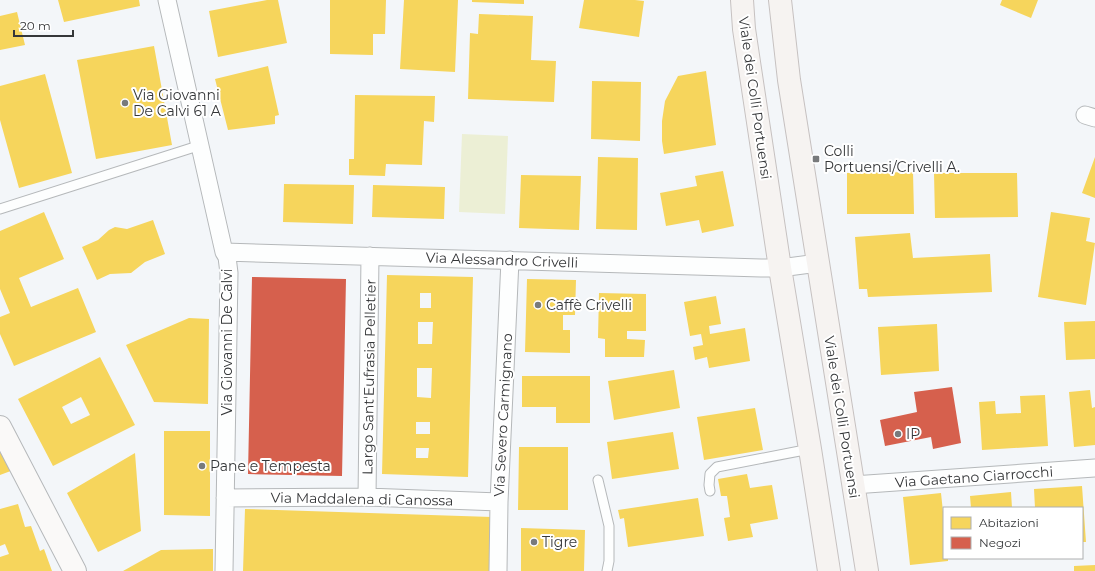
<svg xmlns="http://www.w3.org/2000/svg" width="1095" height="571" font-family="Montserrat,sans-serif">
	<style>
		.green { fill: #ecefd5 }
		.homes { fill: #f6d55c; fill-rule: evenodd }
		.shops { fill: #d6604d }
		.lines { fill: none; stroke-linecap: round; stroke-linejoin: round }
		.lane-casing { stroke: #b5b8ba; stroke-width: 11 }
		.street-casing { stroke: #b5b8ba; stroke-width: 19 }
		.secondary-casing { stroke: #b5b8ba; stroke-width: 24 }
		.primary-casing { stroke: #c6c1c0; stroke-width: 24 }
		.lane { stroke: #fdfefe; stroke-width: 9 }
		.street { stroke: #fdfefe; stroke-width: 17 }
		.secondary { stroke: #faf9f8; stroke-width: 22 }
		.primary { stroke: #f6f3f1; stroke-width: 22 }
		.poi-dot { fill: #787a7c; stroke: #fff; stroke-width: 1.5 }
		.labels { text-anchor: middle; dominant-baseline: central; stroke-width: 4; stroke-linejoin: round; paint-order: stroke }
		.poi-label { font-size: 14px; fill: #353739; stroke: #fff; text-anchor: start }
		.street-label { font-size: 14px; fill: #353739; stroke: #fff }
	</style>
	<rect width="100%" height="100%" fill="#f3f6f9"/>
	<path class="green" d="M462,134L508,136L505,214L459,212Z"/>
	<path class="homes" d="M58,0H139L140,6L64,22Z
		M267,0H278L287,43L218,57L209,11Z
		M330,0H386L385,34H373V55L330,54Z
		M404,0H458L455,72L400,69Z
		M472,0H524V4L472,2Z
		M584,0H635L644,1L639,37L579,28Z
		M1002,0H1038L1031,18L1000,5Z
		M17,12L25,45L0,50V16Z
		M479,14L533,16L531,60L556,61L554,102L468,99L470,33L478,34Z
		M154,46L172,145L96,159L77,60Z
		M268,66L279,115L275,116V124L228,130L215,79Z
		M706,71L716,145L664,154L662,141V121L665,101L678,76Z
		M45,74L72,173L19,188L0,120V86Z
		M592,81L641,82L640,141L591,139Z
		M355,95L435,96L434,122L424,121L422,165L386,164L385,176L349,175V159H354Z
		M598,157L638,158L637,230L596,229Z
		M1095,157V198L1082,193Z
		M723,171L734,226L702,233L699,220L666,226L660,193L697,186L695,176Z
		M913,172L914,214H847V173Z
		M934,173H1017L1018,217L935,218Z
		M521,175L581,176L579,230L519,228Z
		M284,184L354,185L353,224L283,222Z
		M373,185L445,187L444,219L372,217Z
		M44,212L64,259L19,278L31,307L78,288L96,332L14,366L0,334V317L10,313L0,289V231Z
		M1051,212L1090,218L1086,241L1095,243L1086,305L1038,297Z
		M153,220L165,254L145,262L131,273L110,274L97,280L82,247L98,240L109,230L115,227L127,229Z
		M910,233L913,258L990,254L992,292L868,297L867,289H859L855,237Z
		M387,275L473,277L468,477L382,474ZM420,293H431V308H420ZM418,322H433L432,344H418ZM417,368H432L431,398L417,397ZM416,422H430V434H416ZM416,448H429L428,458H416Z
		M527,279L576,280L575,315H563V330H570V353L525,352Z
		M599,293L646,294V331H627V339L645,340L644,357H605V339L598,338Z
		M716,296L721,324L709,326L710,334L745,328L750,361L709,368L707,357L695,360L693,347L703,345L701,334L690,336L684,302Z
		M189,318L209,319L208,404L154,402L126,345Z
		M1095,321V359L1066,360L1064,322Z
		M937,324L939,371L881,375L878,327Z
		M100,357L135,425L53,466L18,399ZM81,397L90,415L71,424L62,407Z
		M674,370L680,408L614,420L608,381Z
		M522,376H590V423H556V407H522Z
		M1090,390L1092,408L1095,407V445L1074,447L1069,392Z
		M1045,395L1048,446L982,450L979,402L995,401L996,414L1021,413L1020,396Z
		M755,408L763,450L704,460L697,417Z
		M164,431H210V516L164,515Z
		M673,432L679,469L612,479L607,442Z
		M0,439L16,469L0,475Z
		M519,447H568V510H518Z
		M135,453L141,531L98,552L67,493Z
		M747,474L750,488L772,485L778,519L750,524L753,537L728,541L724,518L730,517L727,496H721L718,479Z
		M1082,486L1086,542H1082V508H1035L1034,489Z
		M1011,492L1012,508H971L970,496Z
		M941,493L944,521V558H948V561L910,565L903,497Z
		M698,498L704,536L628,547L624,518L620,519L618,510Z
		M18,504L25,527L31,526L40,551L44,549L52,571H0V557L9,554L5,544L0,546V509Z
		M245,509L492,517L491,571H243Z
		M521,528L585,530L584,571H521Z
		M213,549V571H123L161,550Z
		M1095,565V571H1074V566Z"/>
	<path class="shops" d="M252,277L346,279L342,476L248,474Z
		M952,387L961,443L933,449L931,437L885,446L880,420L917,412L914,392Z"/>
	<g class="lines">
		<defs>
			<path id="lane" d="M0,209L201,145
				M598,480L609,526V561L607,571
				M710,491L709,485L710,474L717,467L810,449"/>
			<path id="street" d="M167,0L224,252L227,257L229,273L224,571
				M1085,115L1095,118
				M224,252L761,268H780L818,263
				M853,485L1095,468
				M367,497L370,256
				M225,498L367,497L499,502
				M498,571L499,502L510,260"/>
			<path id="secondary" d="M0,427L75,571"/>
			<path id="primary" d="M742,0L744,29L780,268L810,449L829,571
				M780,0L789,80L867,571"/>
		</defs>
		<use href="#lane" class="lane-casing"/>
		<use href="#street" class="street-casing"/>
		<use href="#secondary" class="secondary-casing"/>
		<use href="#primary" class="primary-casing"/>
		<use href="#lane" class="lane"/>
		<use href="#street" class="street"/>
		<use href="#secondary" class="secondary"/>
		<use href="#primary" class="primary"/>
	</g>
	<g class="poi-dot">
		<circle cx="125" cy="103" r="4"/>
		<rect x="812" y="155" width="8" height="8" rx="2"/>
		<circle cx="538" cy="305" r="4"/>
		<circle cx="898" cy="434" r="4"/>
		<circle cx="202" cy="466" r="4"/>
		<circle cx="534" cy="542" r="4"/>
	</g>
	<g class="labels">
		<g class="poi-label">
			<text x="133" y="95">Via Giovanni<tspan x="133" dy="16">De Calvi 61 A</tspan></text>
			<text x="824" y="151">Colli<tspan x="824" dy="16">Portuensi/Crivelli A.</tspan></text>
			<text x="546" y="305">Caffè Crivelli</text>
			<text x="906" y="434">IP</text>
			<text x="210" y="466">Pane e Tempesta</text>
			<text x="542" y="542">Tigre</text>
		</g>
		<g class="street-label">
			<text transform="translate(755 98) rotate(82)">Viale dei Colli Portuensi</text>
			<text transform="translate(502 260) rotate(2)">Via Alessandro Crivelli</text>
			<text transform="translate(227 342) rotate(-90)">Via Giovanni De Calvi</text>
			<text transform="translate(369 377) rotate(-89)">Largo Sant'Eufrasia Pelletier</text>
			<text transform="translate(503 415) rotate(-87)">Via Severo Carmignano</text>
			<text transform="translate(842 417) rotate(81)">Viale dei Colli Portuensi</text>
			<text transform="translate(974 477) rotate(-4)">Via Gaetano Ciarrocchi</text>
			<text transform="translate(362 499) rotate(1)">Via Maddalena di Canossa</text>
		</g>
	</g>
	<rect x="943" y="507" width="140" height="52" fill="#ffffff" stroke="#aeafb0"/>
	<rect x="951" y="517" width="20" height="12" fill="#f6d55c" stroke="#aeafb0"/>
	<text x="979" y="527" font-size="12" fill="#353739">Abitazioni</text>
	<rect x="951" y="537" width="20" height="12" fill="#d6604d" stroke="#aeafb0"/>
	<text x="979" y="547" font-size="12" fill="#353739">Negozi</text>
	<path d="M14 30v6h59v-6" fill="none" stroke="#353739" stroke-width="2"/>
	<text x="20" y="30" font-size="12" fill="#353739" stroke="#ffffff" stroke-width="3" paint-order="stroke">20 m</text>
</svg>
